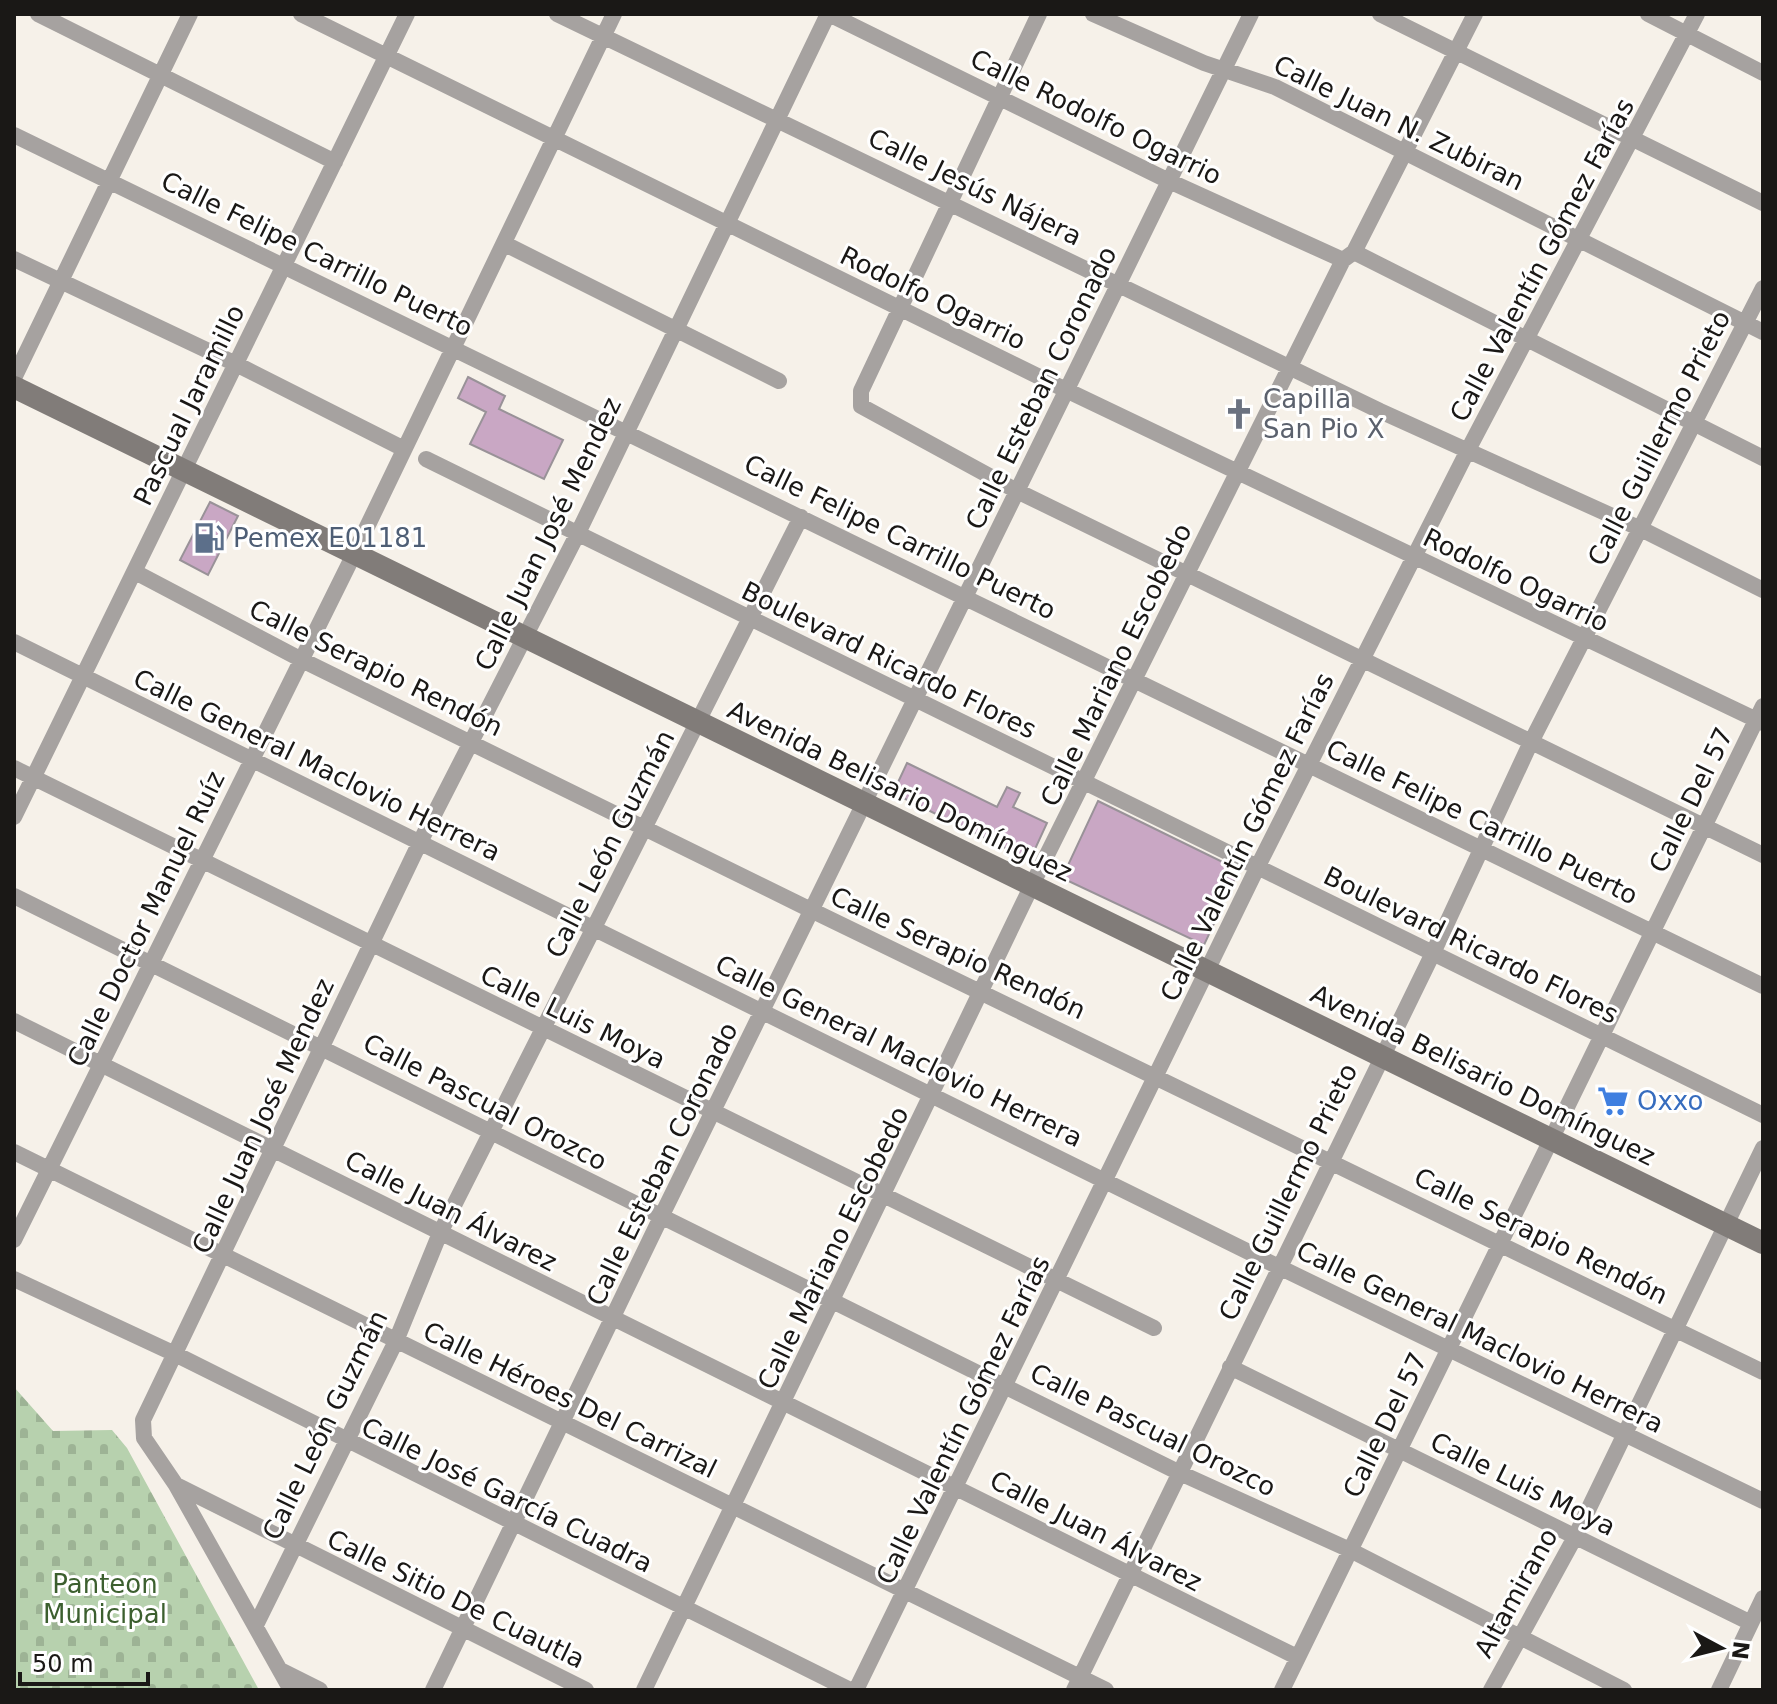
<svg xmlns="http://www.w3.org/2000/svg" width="1777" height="1704" font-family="'DejaVu Sans',sans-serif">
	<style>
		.cemetery { fill: url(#cemetery-stones) }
		.building { fill: #c9a7c4; stroke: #999298; stroke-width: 2 }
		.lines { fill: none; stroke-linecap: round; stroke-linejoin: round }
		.street { stroke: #a6a2a0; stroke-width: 16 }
		.secondary { stroke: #817c79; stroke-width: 22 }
		.labels { text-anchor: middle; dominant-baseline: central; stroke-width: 6; stroke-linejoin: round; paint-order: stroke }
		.street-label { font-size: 26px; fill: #1a1816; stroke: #fff }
		.worship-label { font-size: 26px; fill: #5b616d; stroke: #fff; text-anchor: start }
		.service-label { font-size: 26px; fill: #4e5e75; stroke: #fff; text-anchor: start }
		.shop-label { font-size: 26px; fill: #366cbe; stroke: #fff; text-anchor: start }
		.park-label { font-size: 26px; fill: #3c5f2f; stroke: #fff }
	</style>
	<defs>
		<pattern id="cemetery-stones" width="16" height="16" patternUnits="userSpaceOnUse" patternTransform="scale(2)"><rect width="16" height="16" fill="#b7d1ae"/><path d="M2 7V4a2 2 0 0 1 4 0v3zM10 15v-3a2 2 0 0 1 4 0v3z" fill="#9db395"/></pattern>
	</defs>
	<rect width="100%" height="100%" fill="#f6f1e9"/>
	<path class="cemetery" d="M14,1387L53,1431L112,1430L127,1448L259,1690H14Z"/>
	<path class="building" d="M468,377L505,396L499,409L563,440L544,479L470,444L486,412L458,398Z
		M210,502L238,516L208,575L180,560Z
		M907,763L997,807L1007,787L1020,793L1013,807L1047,823L1030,860L893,793Z
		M1098,801L1239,870L1204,945L1062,878Z"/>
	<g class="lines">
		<path class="street" d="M38,14L335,162
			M301,14L1066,390L1763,723
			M557,14L1380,411L1641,529L1763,590
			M829,14L1169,181L1343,260
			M1039,14L861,391V406L1017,491L1763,855
			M1093,14L1204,63L1275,87L1763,332
			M1380,14L1763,203
			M1648,14L1763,73
			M14,135L1763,986
			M505,244L779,381
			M1354,252L1763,458
			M14,259L236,364L404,449
			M14,378L190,14
			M426,459L1763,1115
			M135,572L302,660L813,911L1763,1372
			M14,642L1279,1267L1763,1501
			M14,768L1154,1328
			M14,817L407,14
			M14,896L1180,1473L1350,1550L1624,1690
			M14,1021L1297,1657
			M14,1152L1106,1690
			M14,1240L353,556L614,14
			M14,1279L175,1354L850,1690
			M1230,1367L1751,1623
			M176,1485L586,1690
			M256,1625L396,1341L440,1233L801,517
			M280,1670L320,1690
			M291,1690L176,1485L144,1438L143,1420L420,842L578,533L828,14
			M433,1690L661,1217L1251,14
			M644,1690L1032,885L1343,260L1354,252L1475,14
			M856,1690L1258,866L1468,450L1697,14
			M1074,1690L1433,953L1530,744L1763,288
			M1282,1690L1763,706
			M1491,1690L1575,1537L1763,1148
			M1719,1690L1763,1598"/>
		<path class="secondary" d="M14,387L1763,1243"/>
	</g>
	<defs>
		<symbol id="church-bare" viewBox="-9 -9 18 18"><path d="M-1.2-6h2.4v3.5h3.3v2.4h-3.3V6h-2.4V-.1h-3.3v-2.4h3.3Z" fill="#6b7280" stroke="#fff" stroke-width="2.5" paint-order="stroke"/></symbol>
		<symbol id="fuel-bare" viewBox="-9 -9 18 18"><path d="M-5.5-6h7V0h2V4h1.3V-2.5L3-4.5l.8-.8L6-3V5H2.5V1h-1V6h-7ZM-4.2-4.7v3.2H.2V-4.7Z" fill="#5c6f8a" stroke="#fff" stroke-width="2.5" paint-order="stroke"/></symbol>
		<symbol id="supermarket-bare" viewBox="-9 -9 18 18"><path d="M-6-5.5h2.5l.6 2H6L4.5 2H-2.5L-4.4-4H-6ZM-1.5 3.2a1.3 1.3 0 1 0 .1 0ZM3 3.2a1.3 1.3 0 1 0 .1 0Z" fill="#3f7fe0" stroke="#fff" stroke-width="2.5" paint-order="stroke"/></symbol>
	</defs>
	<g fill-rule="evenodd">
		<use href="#church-bare" x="1217" y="392" width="44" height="44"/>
		<use href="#fuel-bare" x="187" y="516" width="44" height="44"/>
		<use href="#supermarket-bare" x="1591" y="1079" width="44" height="44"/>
	</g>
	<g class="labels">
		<g class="street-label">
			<text transform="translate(1096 117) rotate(26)">Calle Rodolfo Ogarrio</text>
			<text transform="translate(1399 123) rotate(26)">Calle Juan N. Zubiran</text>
			<text transform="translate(975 187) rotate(26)">Calle Jesús Nájera</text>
			<text transform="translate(317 254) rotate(26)">Calle Felipe Carrillo Puerto</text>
			<text transform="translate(1542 260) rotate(-62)">Calle Valentín Gómez Farías</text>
			<text transform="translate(933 298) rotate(26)">Rodolfo Ogarrio</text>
			<text transform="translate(1041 388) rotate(-64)">Calle Esteban Coronado</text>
			<text transform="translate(189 405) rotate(-64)">Pascual Jaramillo</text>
			<text transform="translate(1659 438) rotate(-63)">Calle Guillermo Prieto</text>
			<text transform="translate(548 534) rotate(-64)">Calle Juan José Mendez</text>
			<text transform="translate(900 537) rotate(26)">Calle Felipe Carrillo Puerto</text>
			<text transform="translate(1516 580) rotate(26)">Rodolfo Ogarrio</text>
			<text transform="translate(889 660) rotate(26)">Boulevard Ricardo Flores</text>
			<text transform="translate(1116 665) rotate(-64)">Calle Mariano Escobedo</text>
			<text transform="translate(376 668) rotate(26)">Calle Serapio Rendón</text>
			<text transform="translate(317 765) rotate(26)">Calle General Maclovio Herrera</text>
			<text transform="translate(900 791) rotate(26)">Avenida Belisario Domínguez</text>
			<text transform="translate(1691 800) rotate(-64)">Calle Del 57</text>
			<text transform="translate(1482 822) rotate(26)">Calle Felipe Carrillo Puerto</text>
			<text transform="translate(1247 837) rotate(-64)">Calle Valentín Gómez Farías</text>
			<text transform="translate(610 844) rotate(-63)">Calle León Guzmán</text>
			<text transform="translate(146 919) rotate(-64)">Calle Doctor Manuel Ruíz</text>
			<text transform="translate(1471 945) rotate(26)">Boulevard Ricardo Flores</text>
			<text transform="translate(958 953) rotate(25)">Calle Serapio Rendón</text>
			<text transform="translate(573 1017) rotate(26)">Calle Luis Moya</text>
			<text transform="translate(899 1051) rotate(26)">Calle General Maclovio Herrera</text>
			<text transform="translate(1483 1075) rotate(26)">Avenida Belisario Domínguez</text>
			<text transform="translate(485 1102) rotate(27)">Calle Pascual Orozco</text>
			<text transform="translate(263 1116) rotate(-65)">Calle Juan José Mendez</text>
			<text transform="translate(662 1164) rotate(-64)">Calle Esteban Coronado</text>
			<text transform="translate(1288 1192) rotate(-64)">Calle Guillermo Prieto</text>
			<text transform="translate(451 1211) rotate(27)">Calle Juan Álvarez</text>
			<text transform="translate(1541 1236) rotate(26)">Calle Serapio Rendón</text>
			<text transform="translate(833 1248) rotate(-64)">Calle Mariano Escobedo</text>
			<text transform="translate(1480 1337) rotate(26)">Calle General Maclovio Herrera</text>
			<text transform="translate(570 1400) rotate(26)">Calle Héroes Del Carrizal</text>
			<text transform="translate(963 1420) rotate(-64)">Calle Valentín Gómez Farías</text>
			<text transform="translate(325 1425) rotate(-64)">Calle León Guzmán</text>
			<text transform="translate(1385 1425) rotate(-64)">Calle Del 57</text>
			<text transform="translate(1153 1430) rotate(26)">Calle Pascual Orozco</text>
			<text transform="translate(1523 1484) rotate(26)">Calle Luis Moya</text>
			<text transform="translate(507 1495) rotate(26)">Calle José García Cuadra</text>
			<text transform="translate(1096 1531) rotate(27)">Calle Juan Álvarez</text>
			<text transform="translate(1516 1593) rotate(-61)">Altamirano</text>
			<text transform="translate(456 1599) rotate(26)">Calle Sitio De Cuautla</text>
		</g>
		<g class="worship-label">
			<text x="1263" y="399">Capilla<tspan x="1263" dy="30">San Pio X</tspan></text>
		</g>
		<g class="service-label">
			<text x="233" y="538">Pemex E01181</text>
		</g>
		<g class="shop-label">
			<text x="1637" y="1101">Oxxo</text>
		</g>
		<g class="park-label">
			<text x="105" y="1584">Panteon<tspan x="105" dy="30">Municipal</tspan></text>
		</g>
	</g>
	<rect width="1777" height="1704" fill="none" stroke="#1a1816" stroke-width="32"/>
	<g transform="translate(1721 1648) rotate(97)" stroke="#ffffff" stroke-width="6" paint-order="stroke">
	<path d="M0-6L14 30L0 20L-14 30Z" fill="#1a1816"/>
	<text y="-12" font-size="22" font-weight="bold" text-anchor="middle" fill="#1a1816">N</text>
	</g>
	<path d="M20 1672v12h128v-12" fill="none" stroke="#1a1816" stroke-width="4"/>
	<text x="32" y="1672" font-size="24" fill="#1a1816" stroke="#ffffff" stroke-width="6" paint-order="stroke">50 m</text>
</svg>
